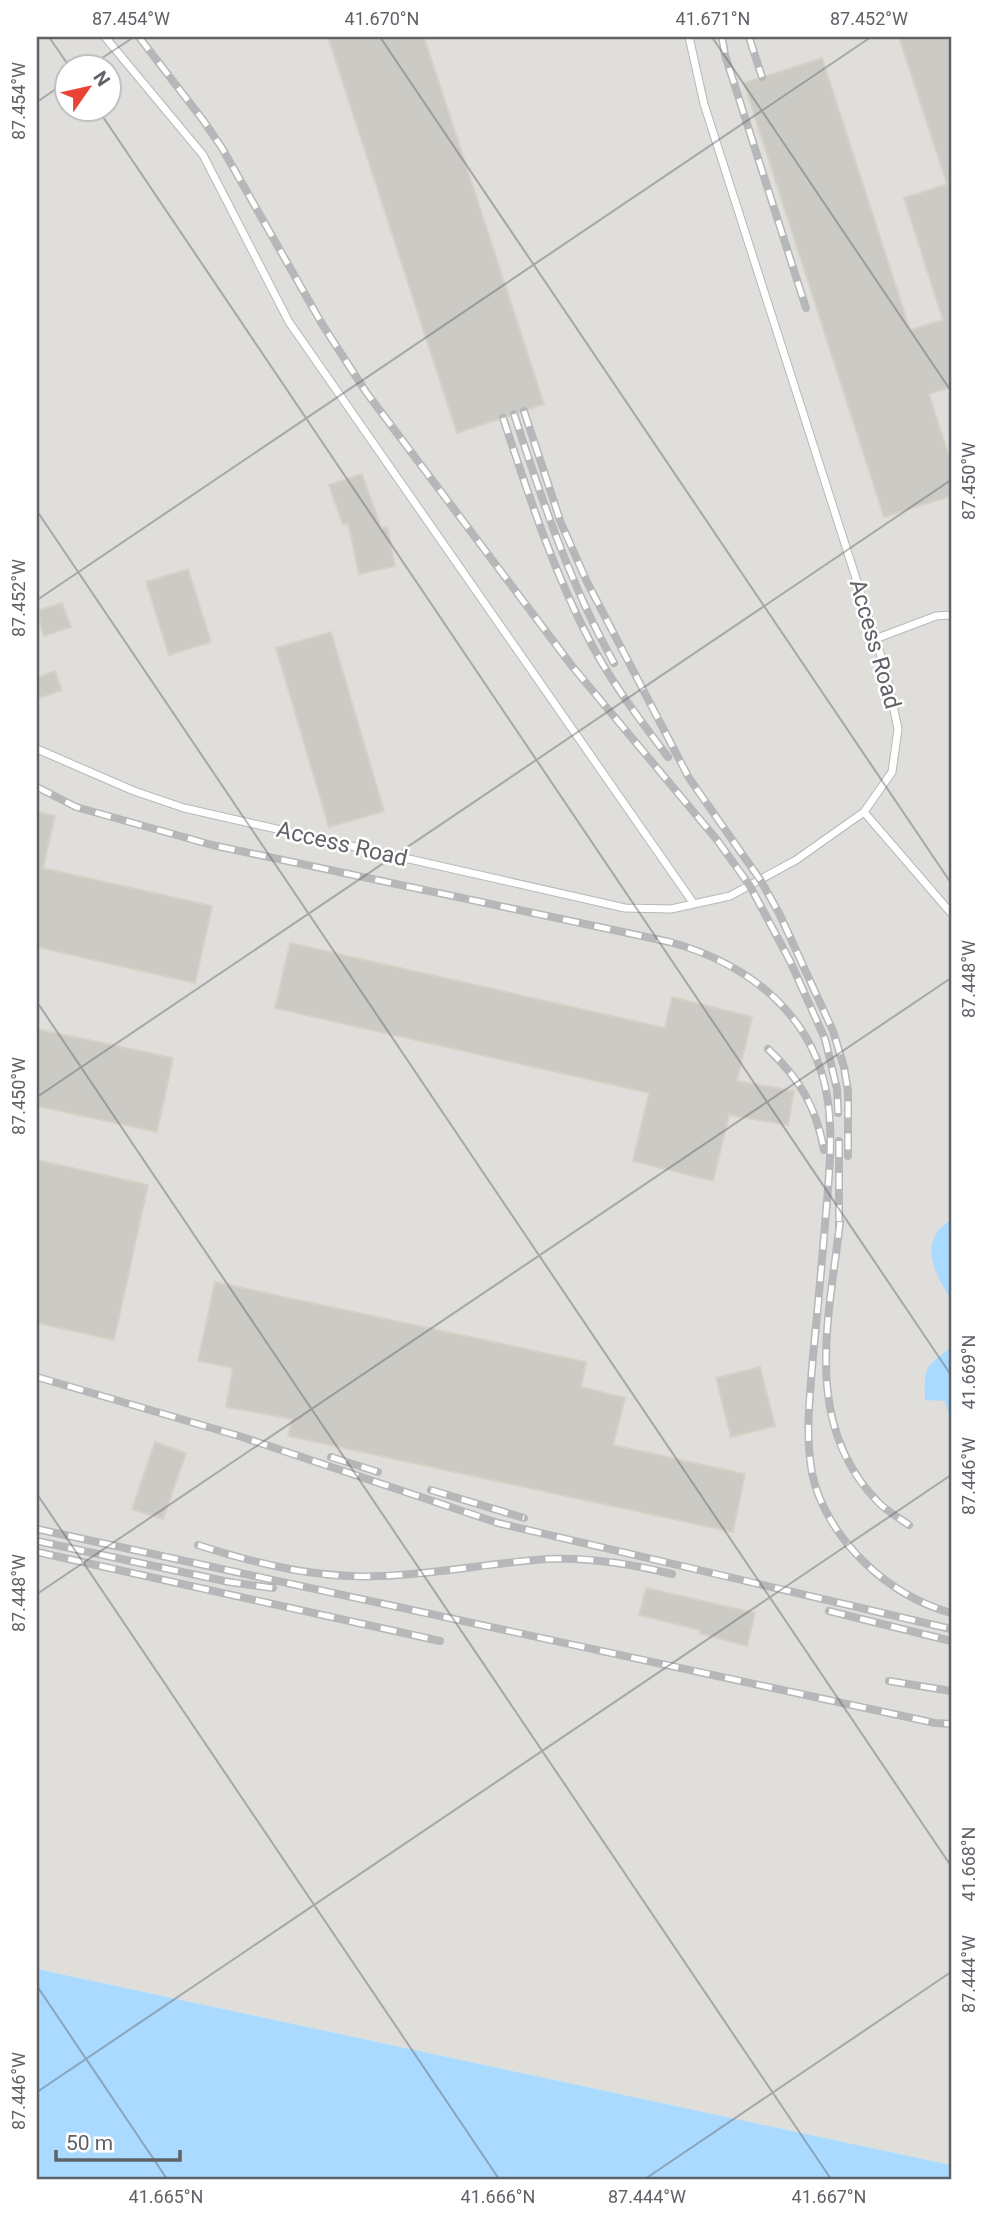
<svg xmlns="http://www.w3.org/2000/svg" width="988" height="2216" font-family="Roboto,sans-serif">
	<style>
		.industrial { fill: #e0deda; fill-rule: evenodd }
		.water { fill: #aadaff }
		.building { fill: #cccac5; stroke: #d6d1c6; stroke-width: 2 }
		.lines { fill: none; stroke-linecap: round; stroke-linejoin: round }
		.service-casing { stroke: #b5b8bc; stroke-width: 9 }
		.service { stroke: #fff; stroke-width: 7 }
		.rail-casing { stroke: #b6b7b8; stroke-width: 8 }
		.rail { stroke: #fff; stroke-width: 5; stroke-dasharray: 16; stroke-linecap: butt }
		.ticks { fill: none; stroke: #5f6368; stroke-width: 2; stroke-opacity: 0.45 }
		.labels { text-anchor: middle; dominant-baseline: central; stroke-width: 5; stroke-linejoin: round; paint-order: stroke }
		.street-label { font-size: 23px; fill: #5f6368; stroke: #fff }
		.neatline { fill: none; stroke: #5f6368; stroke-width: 2.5 }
		.ticks-label { font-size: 18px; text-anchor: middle; fill: #5f6368 }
	</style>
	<rect width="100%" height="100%" fill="#f1efe8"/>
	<path class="industrial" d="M37,37H951V2165L37,1969ZM66,66H108V108H66Z"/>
	<path class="water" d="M951,1220V1299C934,1274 917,1240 951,1220Z
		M951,1347V1423L945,1401L925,1400C924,1365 925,1368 951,1347Z
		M37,1969L951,2165V2179H37Z"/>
	<path class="building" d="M328,37H424L544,404L457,433Z
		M899,37H951V387L929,394L951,463V496L884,517L744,83L822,58L910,330L943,320L904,198L947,184Z
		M362,474L381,528L387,527L395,566L359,574L348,523L343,525L329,485Z
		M188,569L211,642L169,655L146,582Z
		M62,603L71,627L44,636L37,611Z
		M331,632L384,811L329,827L276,648Z
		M55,671L62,690L37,699V678Z
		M37,812L55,816L43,868L212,906L195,983L37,947Z
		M290,943L665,1028L672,997L752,1017L737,1081L794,1091L788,1125L729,1115L713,1181L633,1161L649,1093L275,1008Z
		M37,1029L173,1058L157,1132L37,1106Z
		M37,1160L148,1185L114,1340L37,1323Z
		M215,1282L586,1362L581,1387L625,1398L613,1445L745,1474L733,1532L288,1436L292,1419L226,1407L233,1368L198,1361Z
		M760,1367L775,1426L731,1437L716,1378Z
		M155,1442L186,1453L163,1519L132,1509Z
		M646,1588L755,1613L747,1646L699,1633L700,1630L639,1615Z"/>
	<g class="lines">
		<defs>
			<path id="service" d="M105,37L203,155L289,322L694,904
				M875,639L936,616L951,615
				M37,749L134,791L184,808L625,908L671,909L730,896L796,860L864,812L892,772L898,729L886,672L704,104L689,37
				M864,812L951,913"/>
		</defs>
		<use href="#service" class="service-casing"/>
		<use href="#service" class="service"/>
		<defs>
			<path id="rail" d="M139,37L203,120L222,148L322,324L366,392L572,666L717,840L750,886L790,961L825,1039L837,1089L838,1113
				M722,37L725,55L806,308
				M749,37L762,77
				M524,411L561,523L587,582L689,778L761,881L779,913L833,1031L844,1067L848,1091V1156
				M514,414C542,500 570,584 614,663
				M503,418C529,496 554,574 593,647C614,686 641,721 668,757
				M37,787L76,807L212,845L670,942C749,964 816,1015 828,1102C833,1138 829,1177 826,1213C822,1261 818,1308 813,1356C810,1395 805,1434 812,1473C819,1507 840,1539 865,1563C889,1586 919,1604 951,1613
				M768,1049C800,1079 816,1107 824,1150
				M839,1141V1229
				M840,1222C829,1319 801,1424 879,1503C887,1511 899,1518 909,1525
				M37,1377L239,1436L498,1523L951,1629
				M331,1457L378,1472
				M431,1490L524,1518
				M37,1529L935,1723L951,1724
				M37,1541L229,1582L273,1588
				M198,1545C257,1564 319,1579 381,1576C436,1574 491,1563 546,1559C587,1557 632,1564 672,1574
				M37,1552L440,1641
				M829,1611L951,1641
				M889,1681L951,1691"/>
		</defs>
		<use href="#rail" class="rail-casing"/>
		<use href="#rail" class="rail"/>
	</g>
	<path class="ticks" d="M49,37L69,66M380,37L951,883M712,37L951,391M90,66L134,37M37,102L66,82M97,108L951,1375M37,511L951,1866M37,600L871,37M37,1002L831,2179M37,1097L951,480M37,1494L499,2179M37,1594L951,978M37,1986L167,2179M37,2092L951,1475M645,2179L951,1972"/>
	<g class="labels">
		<g class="street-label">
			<text transform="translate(875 644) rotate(74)">Access Road</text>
			<text transform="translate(342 844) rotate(13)">Access Road</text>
		</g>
	</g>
	<rect width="988" height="2216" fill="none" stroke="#ffffff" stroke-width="77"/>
	<g transform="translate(88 88) rotate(56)"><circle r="33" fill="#ffffff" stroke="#bfc1c3" stroke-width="2"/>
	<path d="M0-5L12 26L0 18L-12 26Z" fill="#ea4335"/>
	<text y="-10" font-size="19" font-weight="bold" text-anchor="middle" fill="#5f6368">N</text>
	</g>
	<path d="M56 2150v10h124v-10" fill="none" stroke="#5f6368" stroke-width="3.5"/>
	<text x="66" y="2150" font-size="21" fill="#5f6368" stroke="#ffffff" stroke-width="5" paint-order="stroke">50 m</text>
	<rect x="38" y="38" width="912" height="2140" class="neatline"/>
	<g class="ticks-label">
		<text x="131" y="25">87.454°W</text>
		<text x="382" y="25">41.670°N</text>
		<text x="713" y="25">41.671°N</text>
		<text x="869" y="25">87.452°W</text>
		<text transform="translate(19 101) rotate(-90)" y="6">87.454°W</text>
		<text transform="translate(969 481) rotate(-90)" y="6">87.450°W</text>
		<text transform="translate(19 598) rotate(-90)" y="6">87.452°W</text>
		<text transform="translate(969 979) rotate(-90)" y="6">87.448°W</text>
		<text transform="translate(19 1096) rotate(-90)" y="6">87.450°W</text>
		<text transform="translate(969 1372) rotate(-90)" y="6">41.669°N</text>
		<text transform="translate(969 1476) rotate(-90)" y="6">87.446°W</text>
		<text transform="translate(19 1593) rotate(-90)" y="6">87.448°W</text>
		<text transform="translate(969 1864) rotate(-90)" y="6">41.668°N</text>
		<text transform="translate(969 1974) rotate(-90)" y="6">87.444°W</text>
		<text transform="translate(19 2091) rotate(-90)" y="6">87.446°W</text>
		<text x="166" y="2203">41.665°N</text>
		<text x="498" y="2203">41.666°N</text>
		<text x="647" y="2203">87.444°W</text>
		<text x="829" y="2203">41.667°N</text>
	</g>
</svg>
